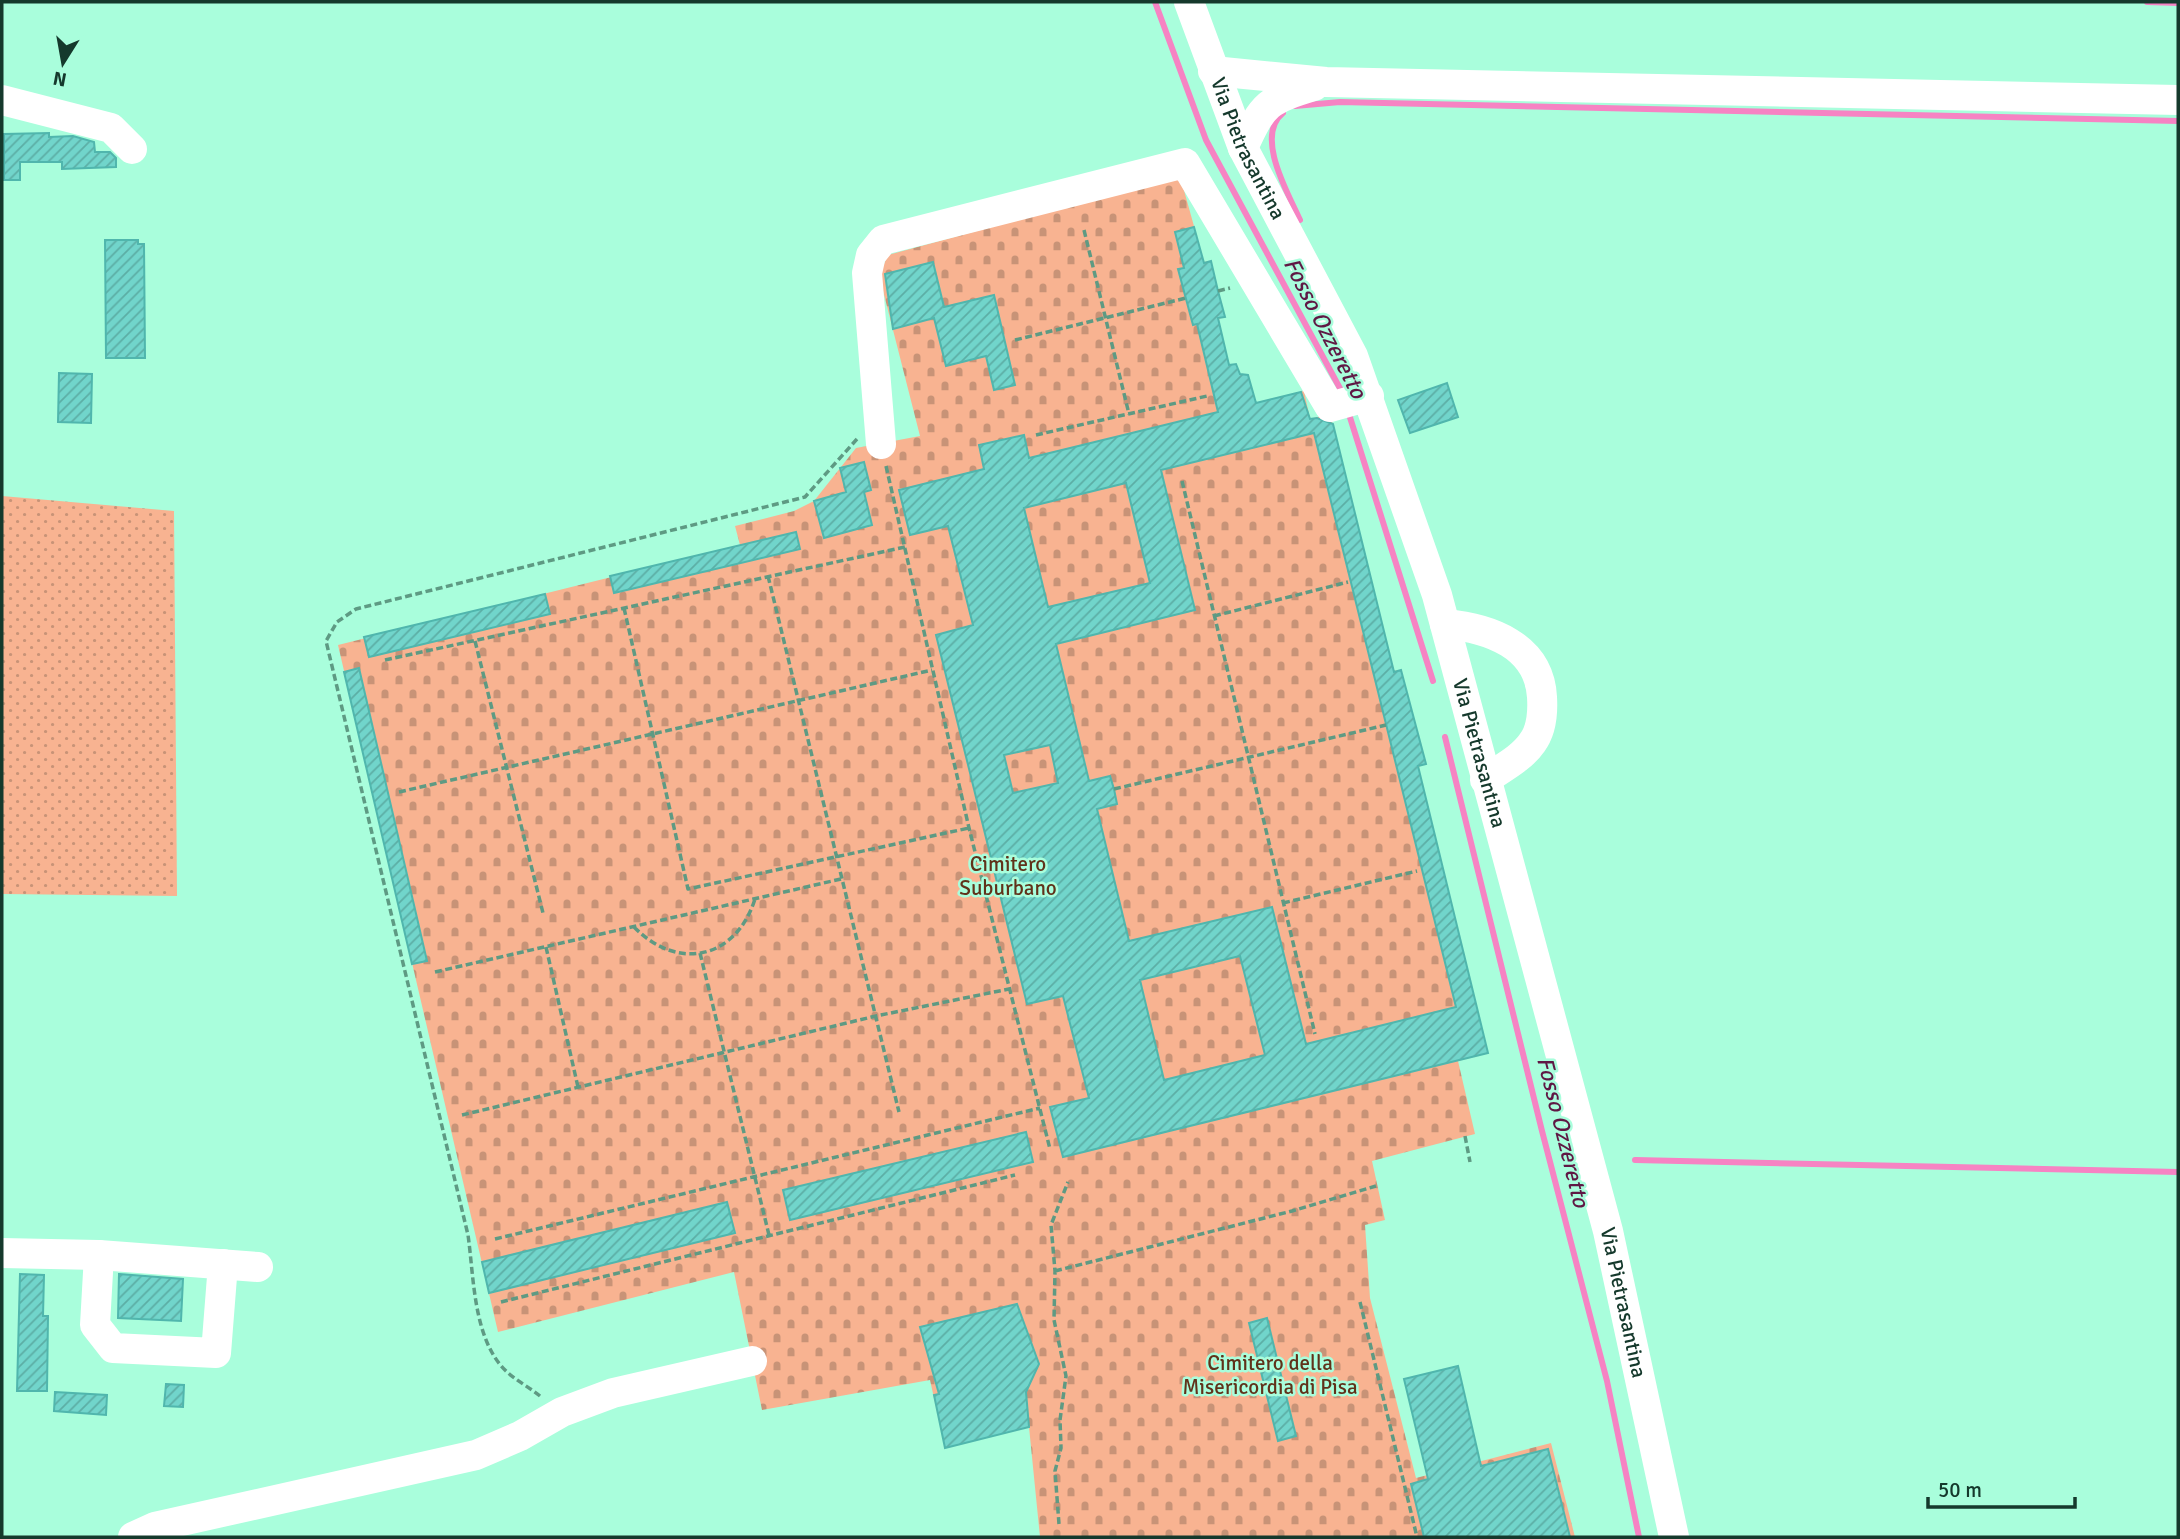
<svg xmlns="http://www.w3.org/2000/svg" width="2180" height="1539" font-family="Signika,sans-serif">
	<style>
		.grass { fill: url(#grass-dots) }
		.cemetery { fill: url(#cemetery-stones) }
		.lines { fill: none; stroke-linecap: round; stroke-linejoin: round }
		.stream { stroke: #f683c3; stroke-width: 6 }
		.building { fill: url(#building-hatch); stroke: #50b6ad; stroke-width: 2; fill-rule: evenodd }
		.path { stroke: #5e9a83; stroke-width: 3.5; stroke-dasharray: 7 3.5; stroke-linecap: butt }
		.minor { stroke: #fff; stroke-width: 30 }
		.labels { text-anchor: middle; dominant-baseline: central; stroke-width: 5; stroke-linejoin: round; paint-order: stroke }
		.street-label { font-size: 21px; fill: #15392c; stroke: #a9fedc }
		.park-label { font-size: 21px; fill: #60321a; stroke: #a9fedc }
		.water-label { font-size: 23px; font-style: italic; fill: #5f1844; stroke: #a9fedc }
	</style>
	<defs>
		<pattern id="grass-dots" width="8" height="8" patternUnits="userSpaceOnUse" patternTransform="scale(1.75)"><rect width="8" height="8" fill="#f8b391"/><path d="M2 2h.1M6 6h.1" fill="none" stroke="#c89377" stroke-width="1.8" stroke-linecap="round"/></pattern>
		<pattern id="cemetery-stones" width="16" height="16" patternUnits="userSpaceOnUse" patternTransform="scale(1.75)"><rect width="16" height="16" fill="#f8b391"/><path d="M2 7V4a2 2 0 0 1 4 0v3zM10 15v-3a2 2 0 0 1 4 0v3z" fill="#c89377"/></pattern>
		<pattern id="building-hatch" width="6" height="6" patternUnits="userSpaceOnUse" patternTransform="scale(1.75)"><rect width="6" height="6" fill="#71d5cb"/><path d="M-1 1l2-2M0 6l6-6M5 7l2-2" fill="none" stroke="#5caea5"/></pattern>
	</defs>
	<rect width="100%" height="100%" fill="#a9fedc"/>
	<path class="grass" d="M2,496L174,511L177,896L2,894Z"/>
	<path class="cemetery" d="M1180,176L1204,262L1211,261L1225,317L1218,319L1229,365L1236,364L1240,374L1248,375L1256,403L1304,391L1310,419L1330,414L1394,671L1401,670L1426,764L1418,767L1488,1053L1458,1061L1475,1134L1372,1161L1385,1220L1365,1225L1370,1298L1416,1478L1551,1443L1575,1537H1040L1029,1427L945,1448L930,1380L762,1410L734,1272L498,1332L338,645L740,545L735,526L794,511L814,501L856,448L920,436L879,275L888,255Z"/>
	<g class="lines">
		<path class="stream" d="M1155,2L1206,140L1343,394
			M2147,2L2178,3
			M1295,106L1340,102L2178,121
			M1283,113C1254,136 1289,195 1300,220
			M1348,411L1433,681
			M1445,737L1542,1131L1607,1381L1639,1537
			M1635,1160L2178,1172"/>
	</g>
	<path class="building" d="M49,133V137L73,136L94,142L95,152H110L116,158V167L62,169V162H20V180H4V134Z
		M1194,227L1204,263L1211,261L1218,291L1225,317L1218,318L1229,365L1236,364L1240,374L1248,375L1256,403L1301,392L1310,419L1317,418L1333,424L1394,672L1401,670L1426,764L1418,766L1488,1053L1063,1157L1050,1107L1089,1098L1063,996L1027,1004L936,635L973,625L948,526L910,535L899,490L984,469L979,445L1024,435L1029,458L1218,412L1197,324L1193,325L1178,269L1184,268L1175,232ZM1314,433L1456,1007L1306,1044L1272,907L1129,941L1097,809L1117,804L1114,789L1110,776L1089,781L1056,644L1195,610L1161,470ZM1126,483L1150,583L1048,607L1024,508ZM1050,745L1058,783L1013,793L1004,755ZM1240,956L1265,1055L1164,1080L1140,980Z
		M105,240H138V244H144L145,358H106Z
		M933,262L944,307L994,295L1015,385L994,390L986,356L946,366L934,318L893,329L885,274Z
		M59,373L92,374L91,423L58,422Z
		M1447,383L1458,417L1410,433L1398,400Z
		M864,462L871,490L864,492L872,525L824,538L814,501L846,492L840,468Z
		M796,532L800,549L614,593L610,576Z
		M545,594L550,614L369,657L364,637Z
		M359,668L427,961L412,964L344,672Z
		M1026,1132L1033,1162L790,1220L783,1190Z
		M727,1202L735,1233L489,1293L482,1262Z
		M20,1274L44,1275L43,1316H48L47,1391H17Z
		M119,1274L183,1279L181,1321L118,1318Z
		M1017,1304L1039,1364L1026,1392L1029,1427L945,1448L934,1395L939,1394L920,1327Z
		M1267,1318L1296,1436L1278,1441L1249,1323Z
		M1458,1366L1481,1466L1548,1449L1570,1537H1424L1411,1484L1428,1479L1404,1379Z
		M166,1384L184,1385L183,1407L164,1406Z
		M55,1392L107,1395L106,1415L54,1411Z"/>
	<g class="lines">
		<path class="path" d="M1084,230L1129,414
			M1218,291L1230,288
			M1015,340L1186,298
			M1036,435L1207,396
			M886,466L969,828L1050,1149
			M1182,481L1315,1034
			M768,576L899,1112
			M624,608L688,889L969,828
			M1214,616L1348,582
			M475,641L543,913
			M385,660L905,547
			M1114,789L1386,725
			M399,792L932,670
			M1283,903L1417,871
			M634,927C678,972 736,959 755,899
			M546,947L578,1087
			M700,953L769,1235
			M435,972L841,879
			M462,1115L876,1016L1009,989
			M1465,1136L1470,1162
			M495,1239L1040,1108
			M1055,1271L1292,1211L1376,1186
			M501,1302L1015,1175
			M1360,1302L1417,1537
			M540,1396C529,1387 515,1380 505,1370C473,1338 474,1277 468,1235L326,641L337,622L356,609L805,497L857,439
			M1059,1524L1055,1471L1061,1448L1060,1420L1066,1376L1054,1320L1055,1271L1051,1225L1068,1182"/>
		<g class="minor">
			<path id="s1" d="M1189,2L1243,148L1353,356L1437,595L1608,1231L1674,1537"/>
			<path d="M1213,71L1326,82L2178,100"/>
			<path d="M2,100L111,128L132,149"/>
			<path d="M1243,148C1263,103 1268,100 1314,86"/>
			<path d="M881,444L867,273L871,255L883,240L1185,163L1330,407L1369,396"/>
			<path d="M1445,624C1489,628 1539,645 1542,697C1543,713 1542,730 1532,743C1521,759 1500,769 1485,780"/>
			<path d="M2,1253L99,1255L258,1267"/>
			<path d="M99,1255L95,1325L113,1348L216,1353L223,1264"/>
			<path d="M133,1537L155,1527L476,1455L520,1436L562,1412L613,1393L752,1361"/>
		</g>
	</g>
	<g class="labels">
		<g class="street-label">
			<text stroke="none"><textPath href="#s1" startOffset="158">Via Pietrasantina</textPath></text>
			<text stroke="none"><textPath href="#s1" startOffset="808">Via Pietrasantina</textPath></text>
			<text stroke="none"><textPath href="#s1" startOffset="1376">Via Pietrasantina</textPath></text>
		</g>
		<g class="park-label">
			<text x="1008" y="864">Cimitero<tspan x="1008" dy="24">Suburbano</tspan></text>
			<text x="1270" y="1363">Cimitero della<tspan x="1270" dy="24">Misericordia di Pisa</tspan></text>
		</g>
		<g class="water-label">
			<text transform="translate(1325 328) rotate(63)">Fosso Ozzeretto</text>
			<text transform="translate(1563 1132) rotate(76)">Fosso Ozzeretto</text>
		</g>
	</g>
	<rect width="2180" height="1539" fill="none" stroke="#15392c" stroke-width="7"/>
	<g transform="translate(63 63) rotate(191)" stroke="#a9fedc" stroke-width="5" paint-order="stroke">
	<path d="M0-5L12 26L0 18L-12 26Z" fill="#15392c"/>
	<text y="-10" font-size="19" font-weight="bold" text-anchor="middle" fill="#15392c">N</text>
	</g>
	<path d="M1928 1497v10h147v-10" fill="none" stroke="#15392c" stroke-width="3.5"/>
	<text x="1938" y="1497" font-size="21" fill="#15392c" stroke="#a9fedc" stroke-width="5" paint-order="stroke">50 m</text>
</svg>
